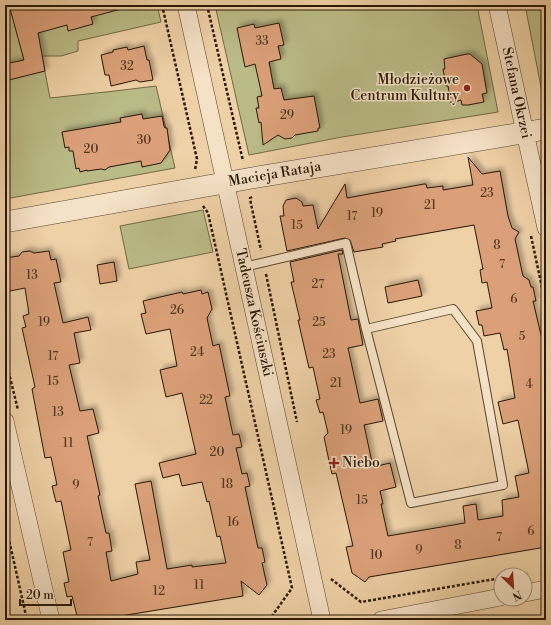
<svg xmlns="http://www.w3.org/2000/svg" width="551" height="625" font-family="'Libre Bodoni',serif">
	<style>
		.green { fill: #babb87; stroke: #716a44 }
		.building { fill: #dba079; stroke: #281802; filter: url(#shadow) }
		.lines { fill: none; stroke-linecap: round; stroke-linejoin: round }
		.service-casing { stroke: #5a462b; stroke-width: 10 }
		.minor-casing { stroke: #5a462b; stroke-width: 18 }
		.tertiary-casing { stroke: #5a462b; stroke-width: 22 }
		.path { stroke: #281802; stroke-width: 2.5; stroke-dasharray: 3 2; stroke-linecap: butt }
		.service { stroke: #f5e1c6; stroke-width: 8 }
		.minor { stroke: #f5e1c6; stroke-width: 17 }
		.tertiary { stroke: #f5e1c6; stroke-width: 21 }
		.poi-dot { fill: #8f2418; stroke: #f5e1c6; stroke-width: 1.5 }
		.labels { text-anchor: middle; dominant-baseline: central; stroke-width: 3; stroke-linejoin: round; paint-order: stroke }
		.number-label { font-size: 12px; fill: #553a20 }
		.poi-label { font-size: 14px; fill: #281802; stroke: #f5e1c6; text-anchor: end }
		.street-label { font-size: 14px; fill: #281802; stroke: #f5e1c6 }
	</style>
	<defs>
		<filter id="shadow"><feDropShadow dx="3.5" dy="-3.5" stdDeviation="2" flood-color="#0004"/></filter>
	</defs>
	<rect width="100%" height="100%" fill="#efd1a7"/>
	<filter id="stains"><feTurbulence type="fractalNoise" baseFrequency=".005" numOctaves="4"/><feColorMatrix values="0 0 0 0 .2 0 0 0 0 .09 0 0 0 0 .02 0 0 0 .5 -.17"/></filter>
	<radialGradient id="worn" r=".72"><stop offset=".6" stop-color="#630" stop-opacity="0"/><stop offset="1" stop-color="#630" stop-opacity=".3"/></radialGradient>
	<path class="green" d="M5,5H157L161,22L78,41V51L61,56H42L50,98L115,91L156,86L175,168L5,199Z
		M215,5H477L498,112L342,137L249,155Z
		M525,5H546V102H544Z
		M203,210L213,252L129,269L120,226Z"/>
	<path class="building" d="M9,5H120L121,9L91,17L93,24L68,31L67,25L38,33L45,71L5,81V64L24,60Z
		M279,23L284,45L278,46L281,59L269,62L274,89L281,88L284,100L314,96L320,128H318V131L295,135L292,138L285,139L278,135L263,145L261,122L259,123L256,108H259L257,97L262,96L261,91L255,64L245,67L237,28L254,24L255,28Z
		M144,46L147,60H149L153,80L140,82L136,80L111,86L109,75H105L101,55L113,52V50L127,47L128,50Z
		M467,54H470L482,64L487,93L482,94L484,102L468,105H462L461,100L451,103L448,86H446L443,69H445L444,59Z
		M142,114L143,119L162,116L164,126L165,128H167L170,150L161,163L142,167L141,161L109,167L105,170L101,169L87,171V170L80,172L79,168L76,169L73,151H69V147L65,148L62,132L121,122L120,118Z
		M468,157L482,174L500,171L508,216L512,228L519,232L515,239L523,276L529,280L531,287H533L536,301H533L546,356V547L369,577L365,582L352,573L346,547L353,546L336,473L332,474L329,461L324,437L328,433L323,412L320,413L316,400L320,399L313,367L309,368L298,320H300L291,282H294L290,262L342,250L343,254H338L351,320L358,319L363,345L348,348L360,403L378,399L383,421L364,425L373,467L390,463L396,487L380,491L383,504H381L388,536L465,523L463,506L476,504L478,520L503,516L502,500L519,497L515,476L529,473L518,420L503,424L498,402L515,398L507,349L504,350L500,333L484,336L482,325H479L476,311L492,308L487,282L482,283L480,270L483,269L474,225L395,239L396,241L382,244L383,247L354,252L350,240L345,238L287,251L280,216H284L283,206L286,200L296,198L302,202L303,206L313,205L318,229L345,184L347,198L424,184H426L427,188L443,186V190L473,185Z
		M30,251L34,253L49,251L51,260L56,259L61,282L54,283L63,323L88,317L91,330L74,333L80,363L69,365L80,411L93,409L99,433L87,436L100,495L98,496L106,533H109L112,551L106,552L111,581L138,574L136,562L150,560L135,484L151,481L167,569L192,565V567L226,563L220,536L217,537L209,501L207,502L202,482L182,486L179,474L163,478L159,463L196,454L182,393L166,397L160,370L177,366L170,329L146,334L141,314L146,313L143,301L182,292L183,294L201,290L202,294L208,292L212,309L207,318L213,346L219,344L230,396L225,397L230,421L233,435L239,434L242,447L236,448L242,474L247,473L250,486L245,487L258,548H262L265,562L262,563L267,585L259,595L241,581L243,596L96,620H78L72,596L67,597L64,583L69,582L63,552L71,550L61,501L56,502L52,486L57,485L51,457L45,458L32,389L35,387L22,328L26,327L23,316L29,314L25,288L10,291L8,281H5V258L19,256L22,252Z
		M114,262L117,281L100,284L97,265Z
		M418,280L422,296L388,303L385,287Z"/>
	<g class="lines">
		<defs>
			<path id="service" d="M244,267L346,243L366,329L411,503L503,485L477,341L453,309L366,329"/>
			<g id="minor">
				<path id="s1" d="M186,5L322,620"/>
				<path id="s2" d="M497,5L546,228"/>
				<path d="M5,421L51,620"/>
				<path d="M525,593L546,589"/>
				<path d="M381,620L501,597"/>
			</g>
			<g id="tertiary">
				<path id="s3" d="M5,222L252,178L546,129"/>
			</g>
		</defs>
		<use href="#service" class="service-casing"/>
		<use href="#minor" class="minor-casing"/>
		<use href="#tertiary" class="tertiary-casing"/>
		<path class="path" d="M162,5L197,159L195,170
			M207,5L243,161
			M252,197L250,198L251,204L261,250
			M203,206L208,213L292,588L272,616L244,620
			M531,236L546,306
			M266,274L297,422
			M5,357L18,410
			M5,522L27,620
			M518,575L528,573
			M331,579L361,602L501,578
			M520,620L546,616"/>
		<use href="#service" class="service"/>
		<use href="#minor" class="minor"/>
		<use href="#tertiary" class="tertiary"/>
	</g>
	<g class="poi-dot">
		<circle cx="467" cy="88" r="4"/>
		<path d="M332 457h4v4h4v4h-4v4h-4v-4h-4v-4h4z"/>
	</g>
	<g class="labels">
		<g class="number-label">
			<text x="262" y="41">33</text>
			<text x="127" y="66">32</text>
			<text x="287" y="115">29</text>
			<text x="144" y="140">30</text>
			<text x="91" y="149">20</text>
			<text x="487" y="193">23</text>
			<text x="430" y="205">21</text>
			<text x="377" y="213">19</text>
			<text x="352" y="216">17</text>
			<text x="297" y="225">15</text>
			<text x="497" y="245">8</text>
			<text x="502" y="264">7</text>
			<text x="32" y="275">13</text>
			<text x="318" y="284">27</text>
			<text x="514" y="299">6</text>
			<text x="177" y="310">26</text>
			<text x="44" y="322">19</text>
			<text x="319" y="322">25</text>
			<text x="522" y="336">5</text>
			<text x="197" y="352">24</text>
			<text x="329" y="354">23</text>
			<text x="53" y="356">17</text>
			<text x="53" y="381">15</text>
			<text x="336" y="383">21</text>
			<text x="529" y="384">4</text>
			<text x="206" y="400">22</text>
			<text x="58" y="412">13</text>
			<text x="346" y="430">19</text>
			<text x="68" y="443">11</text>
			<text x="217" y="452">20</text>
			<text x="227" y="484">18</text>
			<text x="76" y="485">9</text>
			<text x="362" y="500">15</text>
			<text x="233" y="522">16</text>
			<text x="531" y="531">6</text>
			<text x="499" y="537">7</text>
			<text x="90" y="542">7</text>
			<text x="458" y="545">8</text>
			<text x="419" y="550">9</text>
			<text x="376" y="555">10</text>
			<text x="199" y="585">11</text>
			<text x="159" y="591">12</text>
		</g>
		<g class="poi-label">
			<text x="459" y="80">Młodzieżowe<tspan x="459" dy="16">Centrum Kultury</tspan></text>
			<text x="342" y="463" text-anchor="start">Niebo</text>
		</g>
		<g class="street-label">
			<text stroke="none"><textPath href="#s2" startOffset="90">Stefana Okrzei</textPath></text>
			<text stroke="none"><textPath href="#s3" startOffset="274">Macieja Rataja</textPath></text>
			<text stroke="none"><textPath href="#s1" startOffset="315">Tadeusza Kościuszki</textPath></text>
		</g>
	</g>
	<rect width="551" height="625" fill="none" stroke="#efd1a7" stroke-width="20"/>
	<rect x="6" y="6" width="539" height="613" fill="none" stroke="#281802" stroke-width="2"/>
	<rect x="10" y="10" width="531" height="605" fill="none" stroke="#281802"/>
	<g transform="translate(513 587) rotate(155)"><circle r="19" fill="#f5e1c6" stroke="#a39178"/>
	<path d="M0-3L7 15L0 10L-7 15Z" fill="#8f2418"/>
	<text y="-6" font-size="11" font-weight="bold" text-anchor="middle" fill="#281802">N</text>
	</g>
	<path d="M20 599v6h51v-6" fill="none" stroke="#281802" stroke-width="2"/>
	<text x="26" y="599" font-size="12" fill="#281802" stroke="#f5e1c6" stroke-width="3" paint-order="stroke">20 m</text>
	<rect width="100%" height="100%" filter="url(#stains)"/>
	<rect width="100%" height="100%" fill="url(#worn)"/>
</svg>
